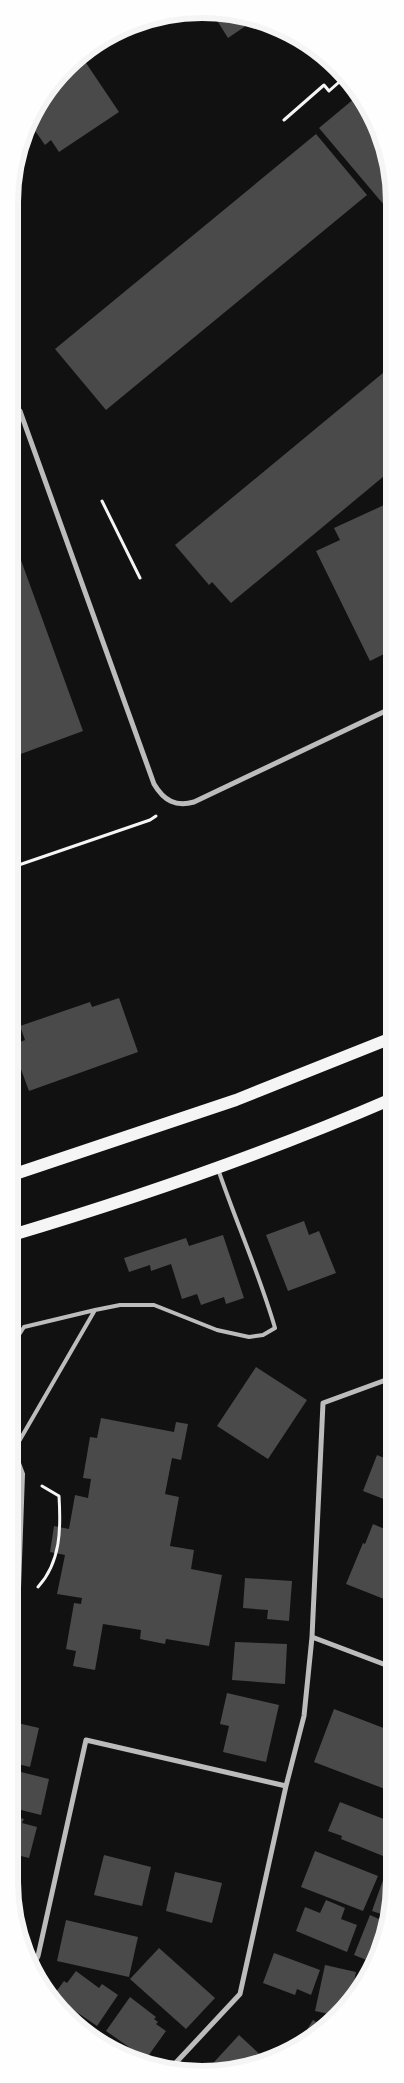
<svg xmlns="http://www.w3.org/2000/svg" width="404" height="2083" font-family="Montserrat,sans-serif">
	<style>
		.building { fill: #4a4a4a }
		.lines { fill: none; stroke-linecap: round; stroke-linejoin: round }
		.path { stroke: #f5f5f5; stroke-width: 3 }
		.service { stroke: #bcbcbc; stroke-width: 4 }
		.minor { stroke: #bcbcbc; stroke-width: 5 }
		.primary { stroke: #f5f5f5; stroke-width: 12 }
		.rim { fill: none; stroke: #f5f5f5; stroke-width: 6 }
	</style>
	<rect width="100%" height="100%" fill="#111"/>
	<path class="building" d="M227,10L256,19L228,38L211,11Z
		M80,54L119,112L59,152L51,140L45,145L29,122L35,106Z
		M357,91L375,117L395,189V218L319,128L355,98L352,95Z
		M316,134L367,195L106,410L55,349Z
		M395,363V467L231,603L212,582L209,585L175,545Z
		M395,500L394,660L390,651L370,661L316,551L340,540L334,528Z
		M10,530L83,731L10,758Z
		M119,998L138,1052L29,1091L12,1045L25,1040L20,1026L90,1002L92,1007Z
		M304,1221L309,1235L319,1231L336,1273L288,1291L266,1235Z
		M223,1235L244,1298L226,1304L224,1297L201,1305L197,1294L182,1299L171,1264L151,1271L150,1265L129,1272L124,1258L186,1238L189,1246Z
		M256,1367L307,1400L268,1459L217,1426Z
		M101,1418L174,1432L176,1422L188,1424L181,1460L172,1458L165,1494L179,1497L170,1546L194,1550L191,1569L222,1575L209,1646L166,1639L165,1644L140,1639L141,1630L103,1624L95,1670L73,1666L76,1651L66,1649L74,1603L81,1604L82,1598L57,1594L65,1555L50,1552L54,1526L69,1529L75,1495L88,1498L91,1479L83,1478L90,1437L97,1438Z
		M377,1455L394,1462V1503L363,1491Z
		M373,1524L394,1533V1603L346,1584L363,1543L365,1544Z
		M9,1536L14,1537L10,1567H9Z
		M245,1578L292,1581L289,1621L267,1619L268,1610L243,1608Z
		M235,1642L287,1644L285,1684L232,1680Z
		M227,1693L279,1705L266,1762L223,1752L229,1726L220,1724Z
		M334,1709L394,1732V1768L385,1789L314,1762Z
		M9,1721L39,1728L30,1767L9,1762Z
		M9,1769L49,1779L41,1815L9,1807Z
		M340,1802L394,1823V1842L388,1858L341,1839L342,1836L328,1831Z
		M9,1815L24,1819L22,1823L37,1827L29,1858L9,1853Z
		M315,1851L378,1876L363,1911L301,1887Z
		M104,1855L151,1867L142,1906L94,1895Z
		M175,1872L222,1883L212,1923L166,1911Z
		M383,1880L394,1884V1906L390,1917L372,1911Z
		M9,1882L20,1885L16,1905H13Z
		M326,1900L345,1908L341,1919L357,1925L347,1952L296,1931L305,1907L320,1913Z
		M370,1915L388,1923L374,1963L354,1955Z
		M66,1920L138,1937L129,1977L57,1961Z
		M159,1948L215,1998L186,2029L130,1979Z
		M274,1953L320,1970L311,1995L297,1989L295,1995L263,1983Z
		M325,1965L356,1972L350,2001L338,2016L315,2011Z
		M76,1971L99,1988L102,1984L118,1995L97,2026L53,1996L64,1981L67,1983Z
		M130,1997L156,2017L154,2019L158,2022L156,2024L166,2031L146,2059L106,2031Z
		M313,2020L326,2028L298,2044Z
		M239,2035L268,2062L264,2064L205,2072Z"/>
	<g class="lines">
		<path class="path" d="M284,120L324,85L329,91L346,76
			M102,501L140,578
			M10,868L150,820L156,816
			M38,1587C61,1562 61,1528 59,1496L42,1486"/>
		<path class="service" d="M9,1350L24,1327L95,1310
			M9,1663L17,1645L23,1474L14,1450L95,1310L120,1305H154L217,1330L249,1337L263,1335L275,1328C259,1273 236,1222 218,1169"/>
		<path class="minor" d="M10,404L20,411L154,784C164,801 176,807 194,802L394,707
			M312,1637L394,1668
			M32,1967L38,1956L86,1740L286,1786
			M170,2069L240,1994L286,1786L304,1716L312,1637L323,1403L394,1377"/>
		<path class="primary" d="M9,1176L236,1100L394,1037
			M9,1236C140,1197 269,1152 394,1098"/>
	</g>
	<path d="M0 0H404V2083H0ZM202 18H202A184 184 0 0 1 386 202V1882A184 184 0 0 1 202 2066H202A184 184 0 0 1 18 1882V202A184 184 0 0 1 202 18Z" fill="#fefefe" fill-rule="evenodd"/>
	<path class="rim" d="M202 18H202A184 184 0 0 1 386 202V1882A184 184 0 0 1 202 2066H202A184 184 0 0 1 18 1882V202A184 184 0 0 1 202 18Z"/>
</svg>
